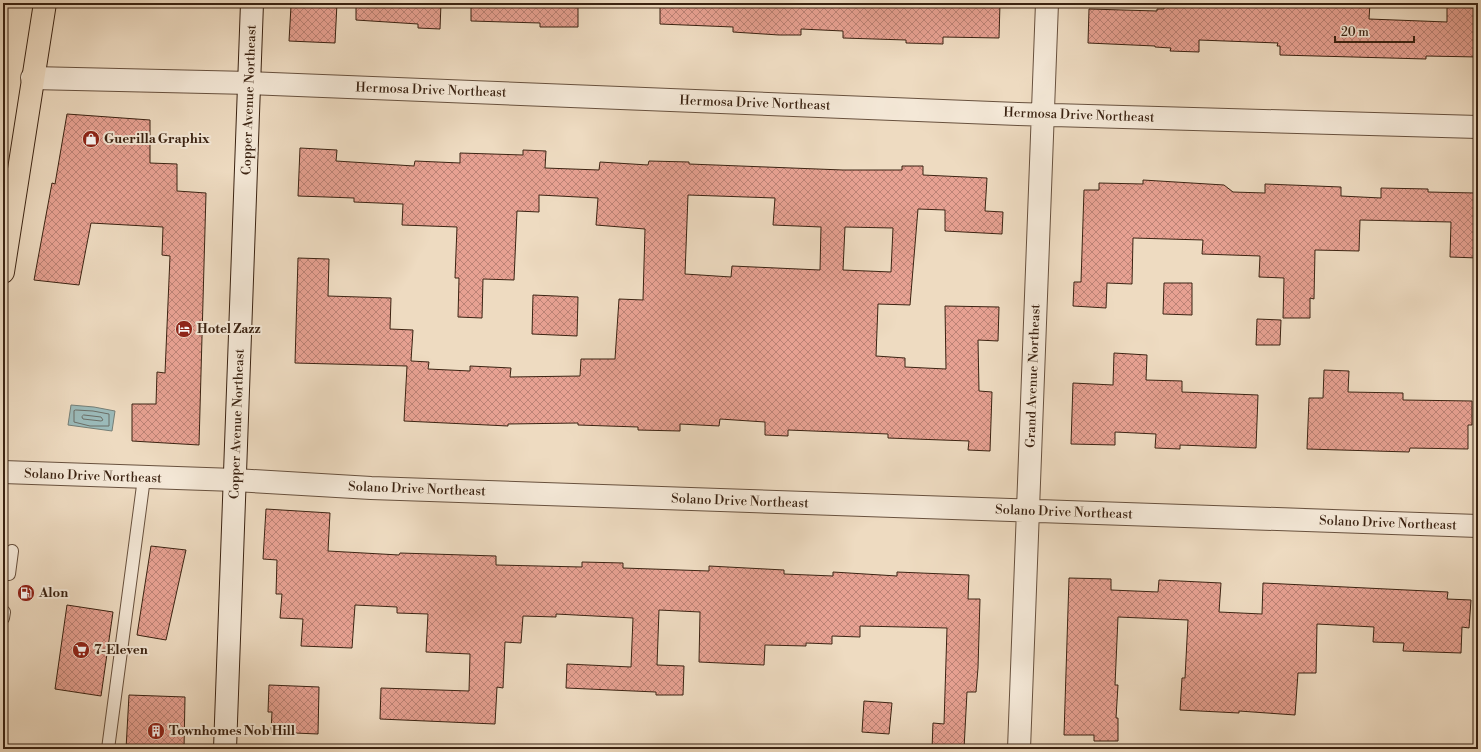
<svg xmlns="http://www.w3.org/2000/svg" width="1481" height="752" font-family="'Libre Bodoni',serif">
	<style>
		.water { fill: #9bbab9; stroke: #757e76 }
		.lines { fill: none; stroke-linecap: round; stroke-linejoin: round }
		.shore { stroke: #6b6e66; stroke-width: 1 }
		.building { fill: url(#building-cross-hatch); stroke: #3b2312; fill-rule: evenodd }
		.lane-casing { stroke: #68513e; stroke-width: 14 }
		.street-casing { stroke: #68513e; stroke-width: 24 }
		.secondary-casing { stroke: #3b2312; stroke-width: 24 }
		.primary-casing { stroke: #3b2312; stroke-width: 24 }
		.lane { stroke: #f4e8d7; stroke-width: 12 }
		.street { stroke: #f4e8d7; stroke-width: 22 }
		.secondary { stroke: #f4e8d7; stroke-width: 22 }
		.primary { stroke: #eedbc1; stroke-width: 22 }
		.labels { text-anchor: middle; dominant-baseline: central; stroke-width: 4; stroke-linejoin: round; paint-order: stroke }
		.street-label { font-size: 13px; fill: #3b2312; stroke: #f4e8d7 }
		.poi-label { font-size: 13px; font-weight: bold; fill: #3b2312; stroke: #f4e8d7; text-anchor: start }
	</style>
	<defs>
		<pattern id="building-cross-hatch" width="8" height="8" patternUnits="userSpaceOnUse"><rect width="8" height="8" fill="#e7a192"/><path d="M0 0l8 8M0 8l8-8" fill="none" stroke="#bc8376"/></pattern>
	</defs>
	<rect width="100%" height="100%" fill="#eedbc1"/>
	<filter id="stains"><feTurbulence type="fractalNoise" baseFrequency=".005" numOctaves="4"/><feColorMatrix values="0 0 0 0 .2 0 0 0 0 .09 0 0 0 0 .02 0 0 0 .5 -.17"/></filter>
	<radialGradient id="worn" r=".72"><stop offset=".6" stop-color="#630" stop-opacity="0"/><stop offset="1" stop-color="#630" stop-opacity=".3"/></radialGradient>
	<path class="water" d="M71,405L94,407L115,411L112,431L68,425Z"/>
	<g class="lines">
		<path class="shore" d="M76,410L93,411L109,414V426H90L74,422V411Z
			M84,415L101,417L103,420L101,421L83,419L82,417Z"/>
	</g>
	<path class="building" d="M299,3H337L335,43L289,41L291,6H299Z
		M356,3H441L440,29L418,28V24L356,20Z
		M471,3H578V27H540V23L471,21Z
		M660,3H884L967,6V3H1000L999,38L943,37V44L906,43V40L843,38V31L801,29V35H779L733,32V27L660,24Z
		M1164,3H1370L1369,19L1447,22V7L1478,8V57L1426,56V59L1280,55V46H1277L1278,43L1199,40V52L1170,51L1171,48L1155,47V46L1088,43L1089,9L1157,11V9H1164Z
		M67,114L150,120V163L177,164V191L206,193L199,445L132,441V404H156L157,372L165,373L170,256L162,255L163,227L91,223L79,285L34,280L52,183L55,184Z
		M300,148L337,150L336,161L414,166L415,161L460,163V153L523,155V150L546,151L545,168L599,170L600,162L648,165L649,161L689,162V164L843,170H902V166H923V175L987,178L985,211L1003,212L1002,234L945,231V210L918,209L910,305L878,304L876,356L905,358V367L946,369L945,306L999,307L998,341L978,340L979,391L992,392L990,451L968,450L969,441L888,438V434L788,430V436L765,435V422L720,419L719,426L680,424V431L638,430V427L578,425V423L508,424V426L404,421L407,366L295,363L298,258L329,259L328,296L391,298L390,329L413,330L411,361L429,362L428,369L470,371V366L511,368L510,377L580,376L581,359H615L619,299L643,300L645,229L596,225L598,198L539,195V212L517,211L514,280L483,279L482,318L458,317L459,278H455L457,227L402,225L403,204L354,202V198L298,196ZM688,195L775,198L773,225L821,227L820,270L732,266L731,277L685,274ZM845,227L893,228L891,272L843,270Z
		M1143,180L1224,185L1233,192L1265,193V184L1341,187V196L1381,198V188L1428,189V192L1475,193V197H1478V258L1450,257L1451,222L1360,220L1359,251L1315,250L1314,299L1310,298V318H1283L1284,278L1259,277L1260,256L1202,254L1203,240L1133,238L1132,284L1107,283L1106,308L1073,306L1074,282H1081L1084,190H1099V183L1143,184Z
		M1164,283H1192V315L1163,314Z
		M533,295L578,297L577,336L532,334Z
		M1257,319L1281,320L1280,345H1256Z
		M1114,353L1147,355L1146,380L1182,381V392L1258,395L1256,448L1180,445V449L1155,448L1156,434L1115,432V445L1071,444L1073,383L1113,385Z
		M1324,370L1349,371L1348,392L1403,393V400L1472,401V425H1468V449L1410,448L1409,452L1307,449L1309,398H1323Z
		M266,509L330,513L328,551L399,555L400,553L496,556V565L582,567V562L623,563V568L709,571V566L784,570V574L833,576V572L897,576V572L969,575L968,599H980L978,668L976,692H967L964,749H932L933,723L944,724L947,628L860,626V637L832,636V644L806,643V646L765,645L764,665L699,662L700,612L659,610L657,665L684,666L683,695H656V692L566,688L567,664L631,667L633,618L556,614V617L523,616L521,643L505,642L503,688L497,687L495,724L380,719L381,688L469,691L470,654L426,652L428,614L397,613V607L355,605L352,648L301,646L303,619L280,618L282,594H276L277,560L263,559Z
		M151,546L186,550L166,640L137,635Z
		M1069,578L1111,579V590L1158,592L1159,580L1221,583L1219,612L1262,614L1263,583L1448,592L1447,599L1471,600L1469,628L1462,627L1461,653L1403,651L1404,643L1373,642L1374,627L1317,624L1316,673H1298L1295,715L1239,711V713L1180,710L1182,678H1185L1188,620L1118,617L1115,685H1118L1116,718H1118V741H1094V735H1064Z
		M67,605L113,612L101,696L55,689Z
		M269,685L319,687L318,734L271,732L272,712H268Z
		M129,695L185,697L184,749H126Z
		M864,701L892,703L889,734L862,732Z"/>
	<g class="lines">
		<defs>
			<path id="lane" d="M9,574L12,551
				M3,618L4,612
				M108,749L144,478"/>
			<path id="street" d="M32,78L250,83L1018,114L1478,127
				M3,472L235,480L371,488L1478,526
				M1019,749L1047,3"/>
			<path id="secondary" d="M225,749L252,3"/>
			<path id="primary" d="M3,272L45,3"/>
		</defs>
		<use href="#lane" class="lane-casing"/>
		<use href="#street" class="street-casing"/>
		<use href="#secondary" class="secondary-casing"/>
		<use href="#primary" class="primary-casing"/>
		<use href="#lane" class="lane"/>
		<use href="#street" class="street"/>
		<use href="#secondary" class="secondary"/>
		<use href="#primary" class="primary"/>
	</g>
	<defs>
		<symbol id="shop-disc" viewBox="-11 -11 22 22"><circle r="9.5" fill="#8f2418" stroke="#f4e8d7"/><path d="M-5-2.5h2.3a2.7 3.5 0 0 1 5.4 0H5L5.5 6h-11ZM-1.5-2.5h3a1.5 2.3 0 0 0-3 0Z" fill="#fff"/></symbol>
		<symbol id="hotel-disc" viewBox="-11 -11 22 22"><circle r="9.5" fill="#8f2418" stroke="#f4e8d7"/><path d="M-6-4.5h1.5V1H6V5H4.5V3h-9V5H-6ZM-4 0a1.8 1.8 0 1 1 3.6 0ZM.5 0V-2.5h3Q6-2.5 6 0Z" fill="#fff"/></symbol>
		<symbol id="fuel-disc" viewBox="-11 -11 22 22"><circle r="9.5" fill="#8f2418" stroke="#f4e8d7"/><path d="M-5.5-6h7V0h2V4h1.3V-2.5L3-4.5l.8-.8L6-3V5H2.5V1h-1V6h-7ZM-4.2-4.7v3.2H.2V-4.7Z" fill="#fff"/></symbol>
		<symbol id="supermarket-disc" viewBox="-11 -11 22 22"><circle r="9.5" fill="#8f2418" stroke="#f4e8d7"/><path d="M-6-5.5h2.5l.6 2H6L4.5 2H-2.5L-4.4-4H-6ZM-1.5 3.2a1.3 1.3 0 1 0 .1 0ZM3 3.2a1.3 1.3 0 1 0 .1 0Z" fill="#fff"/></symbol>
		<symbol id="building-disc" viewBox="-11 -11 22 22"><circle r="9.5" fill="#8f2418" stroke="#f4e8d7"/><path d="M-4-6H4V6H1V3H-1V6H-4ZM-2.5-4.3h1.7v1.8h-1.7ZM.8-4.3h1.7v1.8H.8ZM-2.5-1h1.7V.8h-1.7ZM.8-1h1.7V.8H.8Z" fill="#fff"/></symbol>
	</defs>
	<g fill-rule="evenodd">
		<use href="#shop-disc" x="81" y="129" width="20" height="20"/>
		<use href="#hotel-disc" x="174" y="319" width="20" height="20"/>
		<use href="#fuel-disc" x="16" y="583" width="20" height="20"/>
		<use href="#supermarket-disc" x="71" y="640" width="20" height="20"/>
		<use href="#building-disc" x="146" y="721" width="20" height="20"/>
	</g>
	<g class="labels">
		<g class="street-label">
			<text transform="translate(431 90) rotate(2)">Hermosa Drive Northeast</text>
			<text transform="translate(249 100) rotate(-88)">Copper Avenue Northeast</text>
			<text transform="translate(755 103) rotate(2)">Hermosa Drive Northeast</text>
			<text transform="translate(1079 115) rotate(2)">Hermosa Drive Northeast</text>
			<text transform="translate(1033 376) rotate(-88)">Grand Avenue Northeast</text>
			<text transform="translate(237 424) rotate(-88)">Copper Avenue Northeast</text>
			<text transform="translate(93 476) rotate(2)">Solano Drive Northeast</text>
			<text transform="translate(417 489) rotate(2)">Solano Drive Northeast</text>
			<text transform="translate(740 501) rotate(2)">Solano Drive Northeast</text>
			<text transform="translate(1064 512) rotate(2)">Solano Drive Northeast</text>
			<text transform="translate(1388 523) rotate(2)">Solano Drive Northeast</text>
		</g>
		<g class="poi-label">
			<text x="104" y="139">Guerilla Graphix</text>
			<text x="197" y="329">Hotel Zazz</text>
			<text x="39" y="593">Alon</text>
			<text x="94" y="650">7-Eleven</text>
			<text x="169" y="731">Townhomes Nob Hill</text>
		</g>
	</g>
	<rect width="1481" height="752" fill="none" stroke="#eedbc1" stroke-width="16"/>
	<rect x="4" y="4" width="1473" height="744" fill="none" stroke="#3b2312" stroke-width="2"/>
	<rect x="8" y="8" width="1465" height="736" fill="none" stroke="#3b2312"/>
	<path d="M1335 36v6h79v-6" fill="none" stroke="#3b2312" stroke-width="2"/>
	<text x="1341" y="36" font-size="12" fill="#3b2312" stroke="#f4e8d7" stroke-width="3" paint-order="stroke">20 m</text>
	<rect width="100%" height="100%" filter="url(#stains)"/>
	<rect width="100%" height="100%" fill="url(#worn)"/>
</svg>
